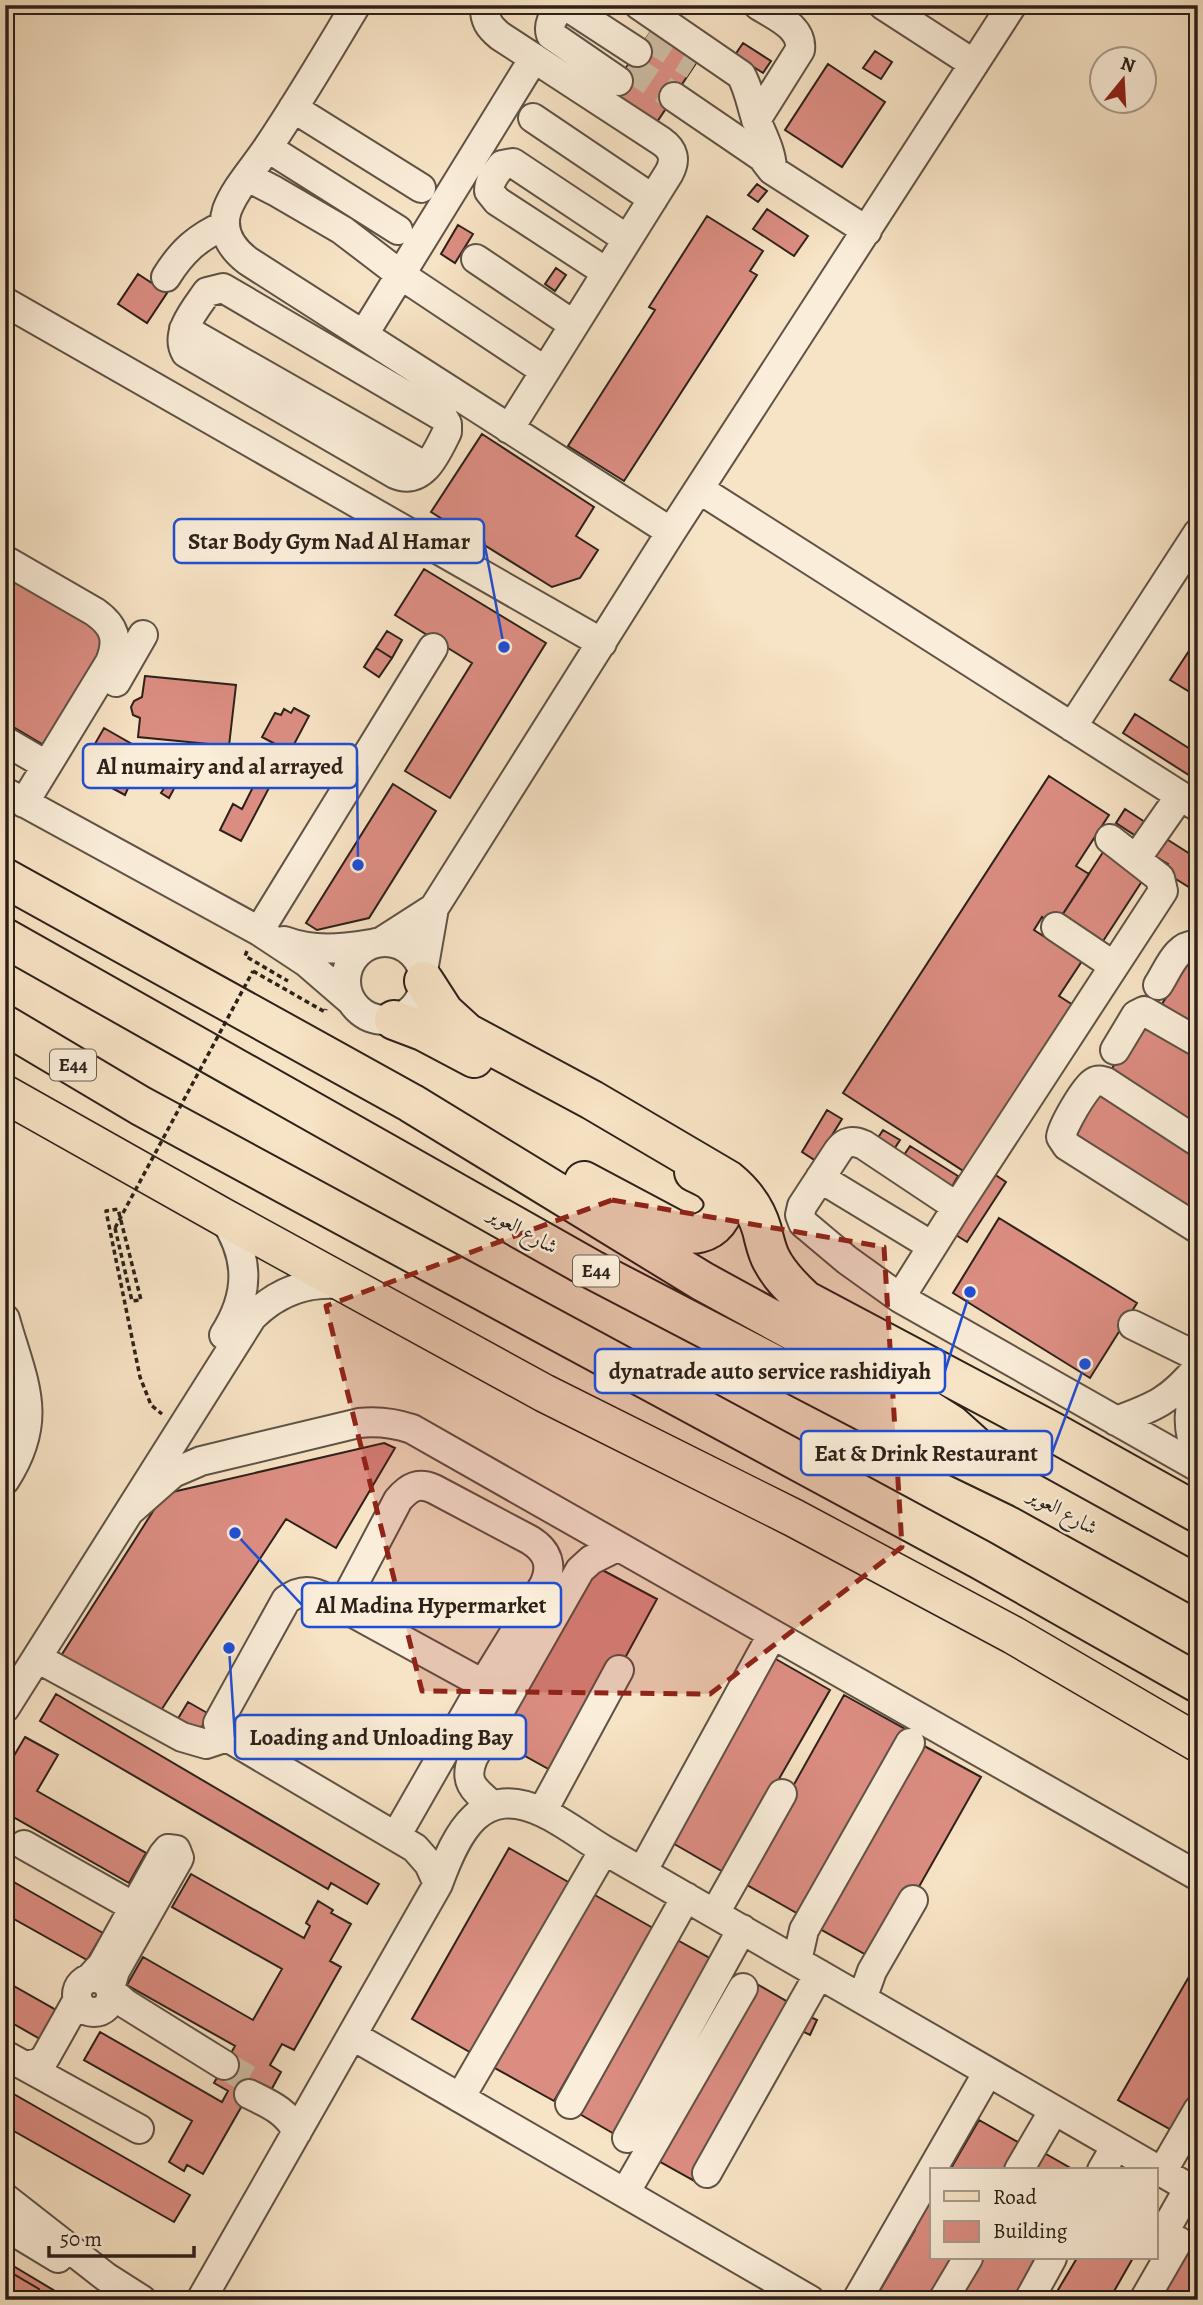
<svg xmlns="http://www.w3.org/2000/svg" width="1203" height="2305" font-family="Alegreya,Amiri,serif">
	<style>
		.building { fill: #dc8d82; stroke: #2c211a; stroke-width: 2 }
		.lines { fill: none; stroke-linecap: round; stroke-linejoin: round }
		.minor-tunnel { stroke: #cebca3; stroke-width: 28; stroke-dasharray: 28 14; stroke-linecap: butt }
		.minor-casing { stroke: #5f5245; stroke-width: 32 }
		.major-casing { stroke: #2c211a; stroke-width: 40 }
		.highway-casing { stroke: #2c211a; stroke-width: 42 }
		.path { stroke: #2c211a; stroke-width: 3.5; stroke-dasharray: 5 3.5; stroke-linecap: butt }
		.minor { stroke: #faedd9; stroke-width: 28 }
		.major { stroke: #f7e3c5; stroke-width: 37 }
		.highway { stroke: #f7e3c5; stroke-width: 38 }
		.path-bridge { stroke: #2c211a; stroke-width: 3.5; stroke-dasharray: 5 3.5; stroke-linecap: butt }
		.marked { fill: #8f2418; fill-opacity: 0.2; stroke: #8f2418; stroke-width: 5; stroke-dasharray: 14 9; stroke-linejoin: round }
		.labels { text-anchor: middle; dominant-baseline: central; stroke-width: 5; stroke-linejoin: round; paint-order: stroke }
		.shield { fill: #faedd9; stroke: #6a5e53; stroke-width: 2 }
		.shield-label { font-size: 19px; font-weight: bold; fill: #2c211a }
		.street-label { font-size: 21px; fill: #2c211a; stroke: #faedd9 }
		.leader { fill: none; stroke: #1d4ed8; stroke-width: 2.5 }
		.callout-dot { fill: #1d4ed8; stroke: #faedd9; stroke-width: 2.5 }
		.callout { fill: #faedd9; stroke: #1d4ed8; stroke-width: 2.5 }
		.callout-label { font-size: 23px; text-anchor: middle; font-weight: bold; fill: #2c211a }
	</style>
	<rect width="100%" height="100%" fill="#f7e3c5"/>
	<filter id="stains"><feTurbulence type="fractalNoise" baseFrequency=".00286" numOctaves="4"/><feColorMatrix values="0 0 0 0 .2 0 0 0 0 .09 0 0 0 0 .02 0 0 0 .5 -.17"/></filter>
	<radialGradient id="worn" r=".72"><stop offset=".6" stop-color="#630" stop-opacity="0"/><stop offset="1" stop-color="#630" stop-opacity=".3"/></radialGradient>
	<path class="building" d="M658,21L704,51L657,122L610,91Z
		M743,43L771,61L763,73L735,55Z
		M875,51L892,62L881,79L863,68Z
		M828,64L885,102L842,167L785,130Z
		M757,184L767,191L758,202L748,195Z
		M767,209L808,236L794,256L753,229Z
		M707,216L763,251L750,271L757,275L624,481L568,446L655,310L649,307Z
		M458,225L473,234L455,263L441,254Z
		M556,268L566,275L555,291L545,284Z
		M138,274L167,293L147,323L118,304Z
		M482,434L594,507L576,536L598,550L580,578L552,587L431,512Z
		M424,569L546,643L450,798L405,771L472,663L395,615Z
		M5,575L100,628L104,666L52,750L5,722Z
		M387,631L402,640L392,658L376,648Z
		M1198,637V697L1170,680Z
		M376,648L392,658L379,677L364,667Z
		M145,676L236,685L229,746L138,737L140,718L133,715L131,707L134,701L142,697Z
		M294,708L309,716L290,752L262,737L275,713L281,715L284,709L291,713Z
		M1135,714L1198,754V781L1123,733Z
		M104,728L137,747L122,774L88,756Z
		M1049,776L1109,815L1076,866L1089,874L1055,926L1042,917L1034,930L1082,961L1059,996L1073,1005L965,1172L843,1093Z
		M117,779L129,786L125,795L112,788Z
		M170,779L177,783L169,798L161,793Z
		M257,779L270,786L241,841L220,830L233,804L242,809Z
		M393,784L436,811L369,918L317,930L306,923Z
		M1125,809L1148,824L1139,838L1116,823Z
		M1165,838L1198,859V887L1195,891L1163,871L1168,864L1155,856Z
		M1105,849L1146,875L1096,952L1055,926Z
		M1198,907V925L1190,920Z
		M1197,949L1198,950V1027L1162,1004Z
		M1143,1021L1198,1056V1134L1107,1076Z
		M1100,1090L1198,1151V1225L1067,1140Z
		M827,1110L842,1119L816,1161L802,1152Z
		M883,1130L900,1140L891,1154L874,1144Z
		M910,1146L958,1176L949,1192L900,1161Z
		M991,1172L1006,1182L967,1242L951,1232Z
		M999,1218L1137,1303L1090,1378L953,1293Z
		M384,1443L395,1448L336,1548L286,1519L158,1715L59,1659L164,1494Z
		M591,1564L657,1599L561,1776L496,1740Z
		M767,1654L830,1690L725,1873L662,1837Z
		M56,1694L379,1884L367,1904L331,1883L328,1889L40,1721Z
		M844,1695L905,1729L800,1915L740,1881Z
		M188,1702L209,1714L196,1737L174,1725Z
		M25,1737L58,1755L37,1791L146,1853L129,1883L6,1813L5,1815V1771Z
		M917,1742L981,1777L877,1961L813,1925Z
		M509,1848L570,1883L473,2054L412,2019Z
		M191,1874L304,1938L310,1926L306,1923L318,1901L333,1910L331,1913L351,1924L330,1961L341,1967L294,2050L282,2044L270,2065L281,2072L270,2092L255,2083L203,2174L187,2165L184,2171L169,2162L192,2121L84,2060L100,2032L222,2102L228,2091L214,2083L235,2046L127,1985L143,1957L253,2020L282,1969L172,1907Z
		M5,1877L103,1933L87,1960L5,1914Z
		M593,1894L653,1928L554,2101L493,2067Z
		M670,1936L715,1961L616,2135L571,2109Z
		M1198,1961V2108L1182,2136L1118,2100Z
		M5,1981L56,2010L40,2039L5,2019Z
		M757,1984L793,2005L700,2184L657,2160Z
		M802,2013L817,2020L810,2035L794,2027Z
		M5,2089L190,2195L174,2222L5,2126Z
		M979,2120L1023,2145L1008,2170H950Z
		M1039,2150L1074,2170H1027Z
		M932,2179V2258H957L932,2300H892L879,2292L915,2230L904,2223Z
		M1184,2238L1198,2246V2300H1149Z
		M976,2258H1041L1017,2300H951Z
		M1077,2258H1133L1109,2300H1052Z
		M5,2261L70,2300H5Z
		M5,2269L39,2289L32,2300H5Z"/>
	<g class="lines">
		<path class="minor-tunnel" d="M647,36L694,66
			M628,66L674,97
			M224,2065L255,2083"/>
		<defs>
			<path id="minor" d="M356,5C327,53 299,101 268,147C255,167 235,188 227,210C220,231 232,249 248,261L671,532
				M485,5C484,20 489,27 500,36L661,141C674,150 676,160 669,173L509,429
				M562,5C555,15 547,23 551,35L618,81
				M565,5L637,52
				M639,5L741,75C749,89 751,104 756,119C762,135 771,150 772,168
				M883,5L974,64
				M674,97L762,157L772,170L867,231
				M293,108L421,188
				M533,118L653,199
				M756,120L800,50C803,27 775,16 758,5
				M268,148L398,230
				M248,177L275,191L342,230L401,275L545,371
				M476,259L574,325
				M606,272L497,201L489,191C489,180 496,173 502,165L513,163L627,239
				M166,277C182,251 198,237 225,225
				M223,288L443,417L447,424V432C436,454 423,486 395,474L186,353C174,333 196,308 207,292Z
				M5,302L602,643
				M184,329L426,467
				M364,334L534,58
				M699,489L1198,807
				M5,560L95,612C115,626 119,640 110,662L24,803
				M116,682L143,635
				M1072,727L1198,533
				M5,741L46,765
				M5,792L259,931L306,962L350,1000
				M1136,859L1180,796
				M1056,927L1114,966
				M259,931L433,648
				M284,941C314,952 340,949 371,944
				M346 981a39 39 0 1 1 78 0a39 39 0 1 1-78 0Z
				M381,942L434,908
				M423,971L434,908L671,532L1012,5
				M1158,985C1168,970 1177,942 1198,946
				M1115,1050L1136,1015L1144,1011L1198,1042
				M1198,1142L1106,1082C1101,1081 1099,1079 1094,1082C1085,1087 1062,1127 1061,1137L1067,1146L1198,1229
				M820,1178L932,1246
				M957,1207L1163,891L1160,878L1110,839
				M223,1217C250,1257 250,1294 224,1335
				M900,1298L957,1207L864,1145C853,1140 845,1141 838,1151L802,1206L800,1215L803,1223L847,1260L900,1298L1198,1467
				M5,1319C23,1383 45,1418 5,1480
				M1133,1325L1198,1357
				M1198,1377C1189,1405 1185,1428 1198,1455
				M1116,1421C1155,1407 1171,1400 1198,1367
				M131,1510L173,1473L201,1461L359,1423C378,1421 394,1423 412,1429L1198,1876
				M342,1606L398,1500C409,1487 418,1482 434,1489L530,1540C548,1551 553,1566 544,1585L483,1684L396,1836
				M37,1658L182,1737L206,1744L227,1737
				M5,1708L252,1317C279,1290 310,1280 347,1285
				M492,1805C474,1790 463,1782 473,1758L580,1570L591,1560L617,1547
				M542,1812L619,1670
				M24,1845L134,1907
				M642,1872L772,1635
				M438,1884L429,1864L415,1848L222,1734L218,1723L286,1600C301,1589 312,1590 328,1599L483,1684
				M715,1913L782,1794
				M797,1961L804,1930L910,1743
				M91,1977L102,1965L163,1855L168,1849L176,1850L179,1858L115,1971L110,1988
				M77 1995a17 17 0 1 1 34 0a17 17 0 1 1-34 0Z
				M111,1991L126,2004L224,2065
				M862,1999L872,1971L913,1900
				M353,2036L810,2300
				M5,2055L139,2129
				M25,2066L39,2063L45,2058L77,2001
				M249,2094C269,2104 287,2111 297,2132
				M460,2098L604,1850
				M570,2104L686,1897
				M627,2138L742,1929
				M1019,2170L1054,2110
				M1102,2170L1116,2146
				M1162,2172L1198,2110
				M707,2173L819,1974
				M625,2193L743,1988
				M5,2198L106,2277L142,2300
				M5,2226L58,2258
				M1156,2246L1189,2188
				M201,2300L438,1884C457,1832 481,1782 544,1813C565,1823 584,1838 604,1850L1198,2193
				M857,2300L988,2072
				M943,2300L968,2258
				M1029,2300L1052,2258
				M1144,2300L1178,2241"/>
			<path id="major" d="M5,1094L223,1217L544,1393L794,1518L1013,1635L1198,1743"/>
			<path id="highway" d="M5,878L411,1103L702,1281L874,1375L952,1425L983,1453
				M5,938L591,1269L873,1416L1024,1489L1198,1585
				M424,981L444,1012L467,1033L592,1100L728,1180C744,1193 756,1209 762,1230C764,1239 766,1248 770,1257C778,1274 791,1287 805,1300L1053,1432L1198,1513
				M394,1020L423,1031L474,1058
				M5,1025L141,1106L981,1560L1198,1683
				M584,1181L676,1230C709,1246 741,1207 713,1183C708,1178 700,1175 694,1172"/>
		</defs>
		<use href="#minor" class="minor-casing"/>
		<use href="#major" class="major-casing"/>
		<use href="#highway" class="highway-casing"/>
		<path class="path" d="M247,951L245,956L288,981
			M253,971L325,1012L326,1009
			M115,1228L132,1301L141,1300L118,1209L106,1211L140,1377L151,1405L162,1414"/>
		<use href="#minor" class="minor"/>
		<use href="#major" class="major"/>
		<use href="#highway" class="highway"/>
		<path class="path-bridge" d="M115,1228L253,971"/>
	</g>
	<path class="marked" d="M612,1200L884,1247L902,1547L710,1694L422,1691L326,1306Z"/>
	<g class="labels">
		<g class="shield">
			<rect x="50" y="1049.5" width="46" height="31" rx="5"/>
			<rect x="573" y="1255.5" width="46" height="31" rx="5"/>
		</g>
		<g class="shield-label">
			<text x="73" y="1065">E44</text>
			<text x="596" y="1271">E44</text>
		</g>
		<g class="street-label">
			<text transform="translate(523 1230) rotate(29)">شارع العوير</text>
			<text transform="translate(1063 1511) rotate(29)">شارع العوير</text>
		</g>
	</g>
	<path class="leader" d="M504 647L484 541M358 865L357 766M970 1292L945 1371M1085 1364L1052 1453M235 1533L302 1605M229 1648L235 1737"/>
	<g class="callout-dot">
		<circle cx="504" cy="647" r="7"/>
		<circle cx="358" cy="865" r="7"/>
		<circle cx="970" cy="1292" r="7"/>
		<circle cx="1085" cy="1364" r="7"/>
		<circle cx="235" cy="1533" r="7"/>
		<circle cx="229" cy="1648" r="7"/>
	</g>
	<g class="callout">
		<rect x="174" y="519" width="310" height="44" rx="7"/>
		<rect x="83" y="744" width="274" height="44" rx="7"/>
		<rect x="595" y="1349" width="350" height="44" rx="7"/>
		<rect x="801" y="1431" width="251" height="44" rx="7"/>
		<rect x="302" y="1583" width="259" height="44" rx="7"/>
		<rect x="235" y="1715" width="291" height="44" rx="7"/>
	</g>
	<g class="callout-label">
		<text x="329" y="549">Star Body Gym Nad Al Hamar</text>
		<text x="220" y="774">Al numairy and al arrayed</text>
		<text x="770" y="1379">dynatrade auto service rashidiyah</text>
		<text x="926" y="1461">Eat &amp; Drink Restaurant</text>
		<text x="431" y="1613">Al Madina Hypermarket</text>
		<text x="381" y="1745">Loading and Unloading Bay</text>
	</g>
	<rect width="1203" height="2305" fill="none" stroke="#f7e3c5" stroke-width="28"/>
	<rect x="7" y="7" width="1189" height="2291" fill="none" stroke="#2c211a" stroke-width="3.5"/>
	<rect x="14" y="14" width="1175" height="2277" fill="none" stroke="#2c211a" stroke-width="2"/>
	<rect x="930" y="2168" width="228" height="91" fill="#faedd9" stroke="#a89b8d" stroke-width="2"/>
	<rect x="944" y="2191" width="35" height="10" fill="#f7e3c5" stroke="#a89b8d" stroke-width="2"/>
	<text x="993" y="2204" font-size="21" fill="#2c211a">Road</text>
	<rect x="944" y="2221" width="35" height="21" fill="#dc8d82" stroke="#a89b8d" stroke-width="2"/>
	<text x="993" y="2238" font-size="21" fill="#2c211a">Building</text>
	<g transform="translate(1123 80) rotate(18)"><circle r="33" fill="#faedd9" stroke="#a89b8d" stroke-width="2"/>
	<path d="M0-5L12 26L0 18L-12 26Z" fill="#8f2418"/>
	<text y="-10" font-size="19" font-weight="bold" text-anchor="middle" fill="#2c211a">N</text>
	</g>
	<path d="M49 2246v10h145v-10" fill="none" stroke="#2c211a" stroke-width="3.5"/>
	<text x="60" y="2246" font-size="21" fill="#2c211a" stroke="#faedd9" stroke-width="5" paint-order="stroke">50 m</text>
	<rect width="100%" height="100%" filter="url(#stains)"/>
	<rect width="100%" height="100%" fill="url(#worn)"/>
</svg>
